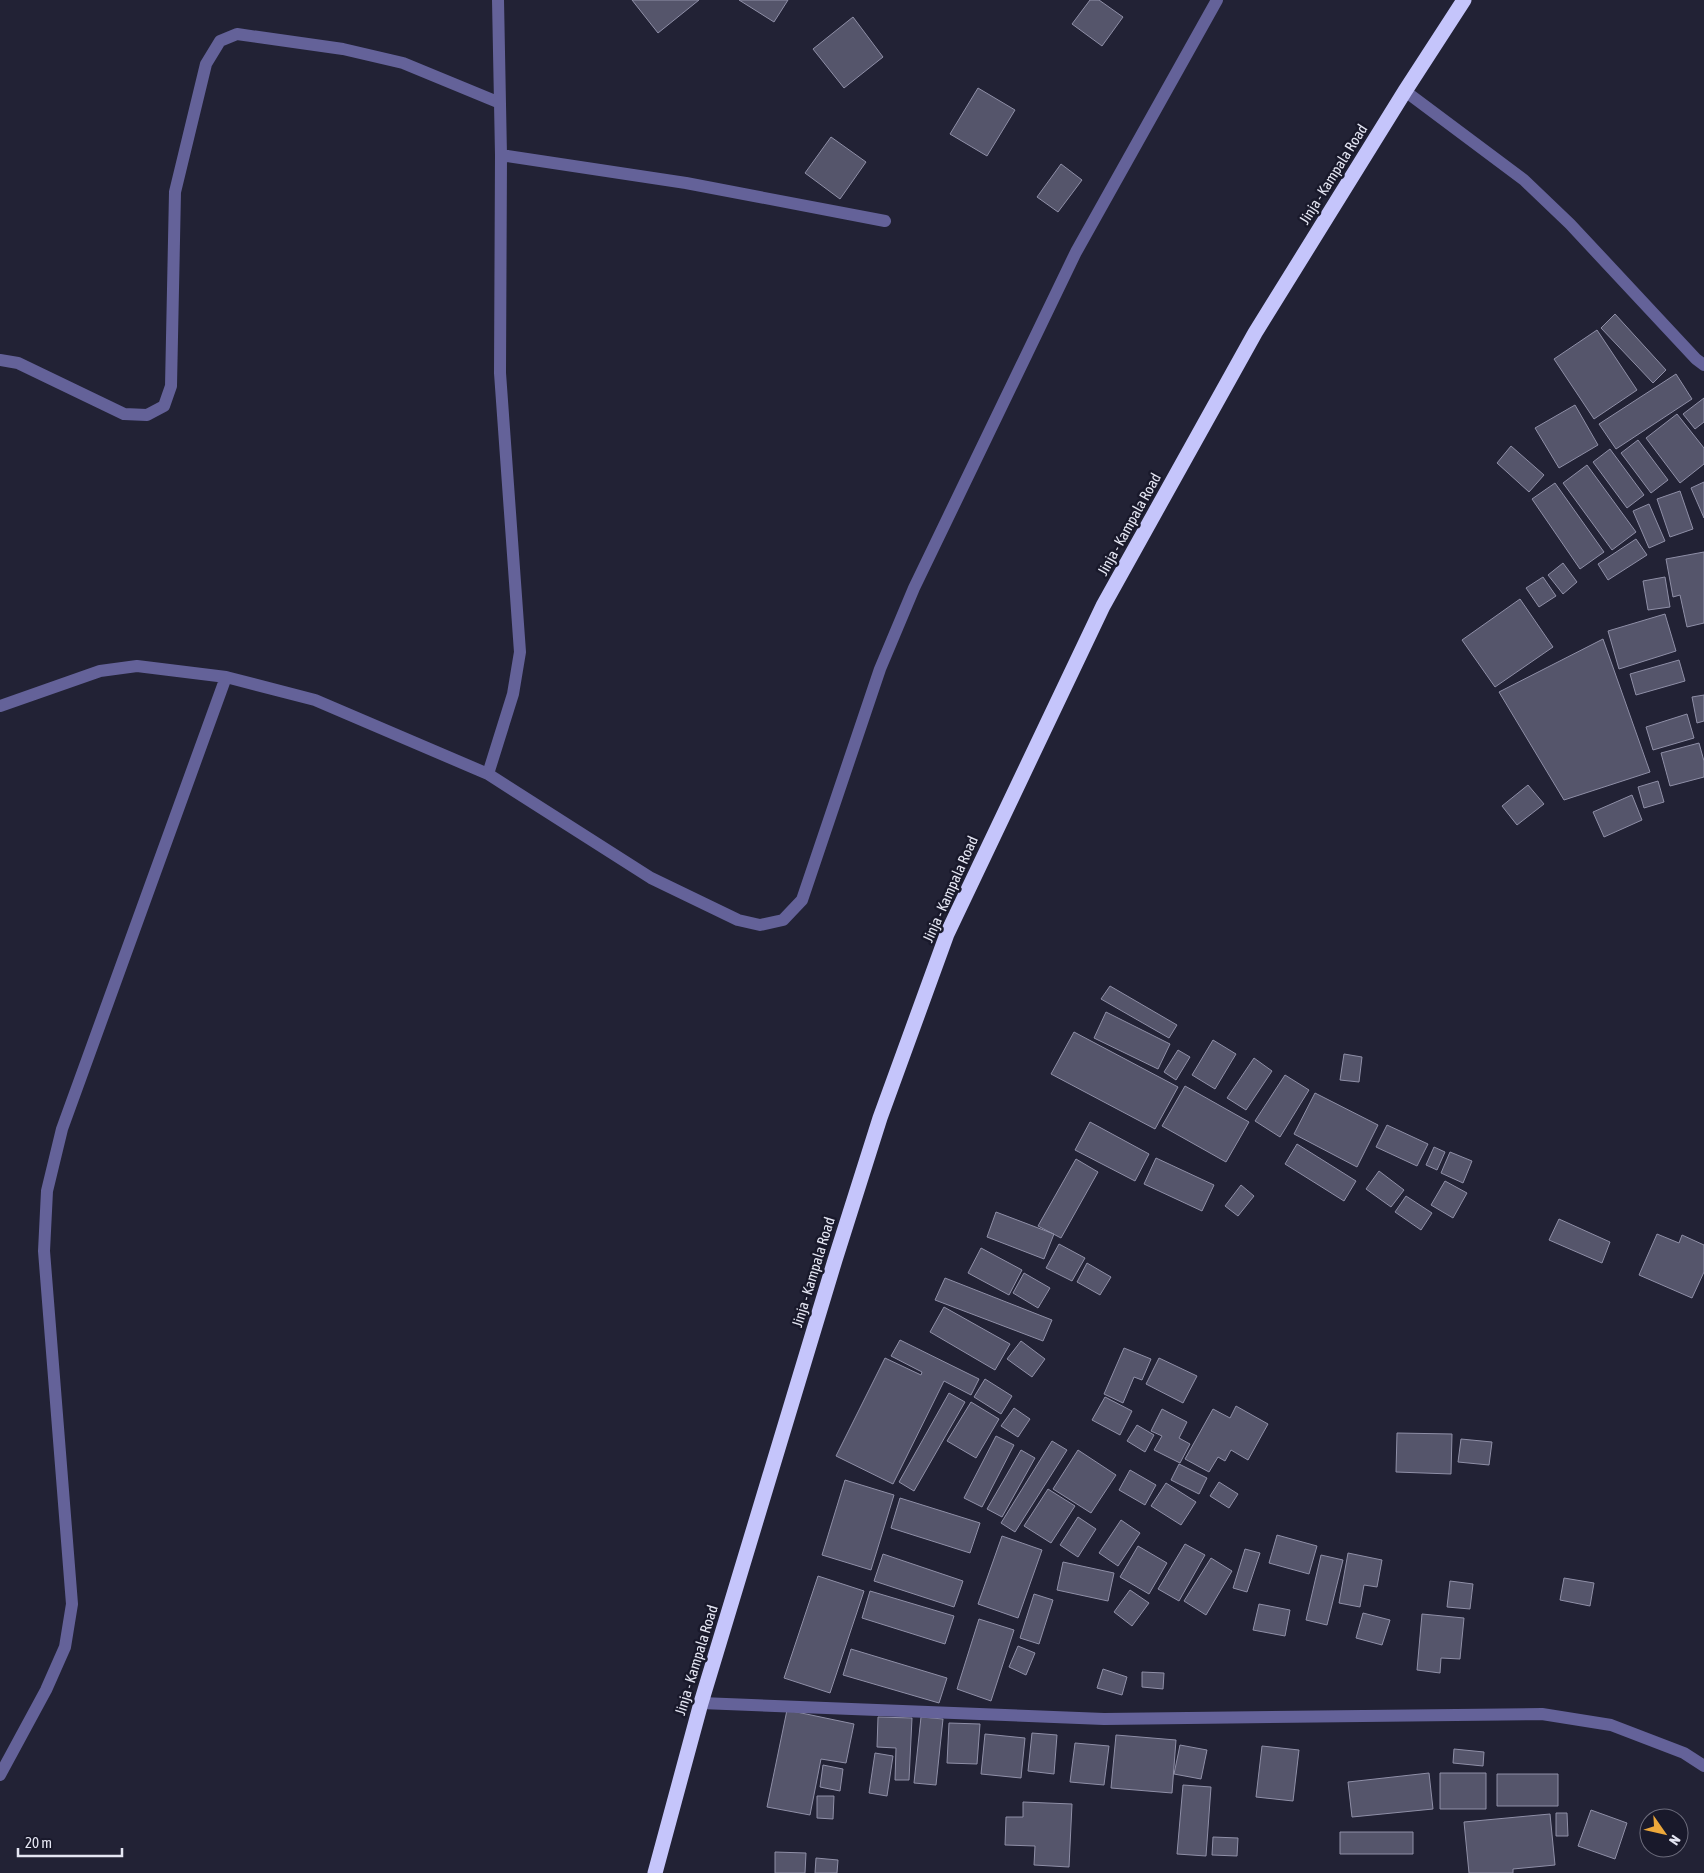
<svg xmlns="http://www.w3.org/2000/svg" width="1704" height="1873" font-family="'Asap Condensed',sans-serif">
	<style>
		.building { fill: #55556b; stroke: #8f8fa7 }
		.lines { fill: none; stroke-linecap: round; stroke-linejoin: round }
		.street { stroke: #646299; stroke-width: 12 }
		.highway { stroke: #c5c5fb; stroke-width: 15 }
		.labels { text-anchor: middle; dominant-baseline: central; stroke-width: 5; stroke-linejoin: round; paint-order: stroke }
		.street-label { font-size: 15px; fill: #e5e6f3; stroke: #19192b }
	</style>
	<rect width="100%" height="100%" fill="#222235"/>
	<path class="building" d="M632,0H699L658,33Z
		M739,0H788L774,22Z
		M1090,0H1099L1123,17L1102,46L1072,24Z
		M853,17L883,57L844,88L813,49Z
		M978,88L1015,110L987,156L950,134Z
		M831,137L866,162L840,199L805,173Z
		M1061,164L1082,180L1058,212L1037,197Z
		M1615,314L1666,370L1653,383L1601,328Z
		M1597,330L1637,390L1594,419L1554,359Z
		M1676,374L1692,399L1616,449L1599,424Z
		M1704,398V422L1695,429L1683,414Z
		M1575,405L1598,445L1559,468L1535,428Z
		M1677,414L1704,448V464L1680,483L1646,438Z
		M1638,440L1668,480L1651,493L1621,453Z
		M1511,446L1544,475L1529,492L1497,463Z
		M1610,449L1644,495L1627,508L1593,462Z
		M1587,465L1636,532L1612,550L1563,483Z
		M1704,482V518L1691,488Z
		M1555,483L1604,552L1580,569L1532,499Z
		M1680,491L1693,529L1670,537L1657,499Z
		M1649,504L1665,541L1649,548L1633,511Z
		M1636,539L1647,555L1608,580L1598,564Z
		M1704,552V623L1687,627L1680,595L1673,597L1666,559Z
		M1563,563L1577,582L1563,594L1548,575Z
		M1543,577L1556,596L1539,607L1526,588Z
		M1665,577L1670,607L1648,610L1643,581Z
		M1520,599L1553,647L1495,687L1462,640Z
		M1665,614L1676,651L1619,669L1608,631Z
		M1603,639L1650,772L1564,800L1499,692Z
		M1679,660L1685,681L1636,695L1630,674Z
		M1704,695V721L1697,723L1692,697Z
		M1687,714L1694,738L1653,750L1646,727Z
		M1699,743L1704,761V777L1670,786L1661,753Z
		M1658,781L1664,802L1644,808L1638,787Z
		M1528,785L1544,804L1517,825L1502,806Z
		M1632,795L1642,820L1604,837L1593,812Z
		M1110,986L1177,1025L1169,1038L1101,999Z
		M1106,1012L1170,1044L1158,1069L1094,1038Z
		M1074,1032L1178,1087L1155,1129L1051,1074Z
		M1213,1040L1236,1054L1215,1089L1192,1075Z
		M1178,1050L1190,1057L1176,1080L1164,1072Z
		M1344,1054L1362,1057L1359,1082L1340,1080Z
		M1254,1058L1272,1071L1246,1110L1227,1098Z
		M1285,1075L1309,1090L1280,1137L1255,1121Z
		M1185,1086L1249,1122L1226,1162L1162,1126Z
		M1315,1093L1378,1125L1357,1167L1294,1134Z
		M1090,1122L1149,1154L1135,1181L1075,1150Z
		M1387,1125L1428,1144L1417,1166L1376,1147Z
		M1297,1144L1356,1181L1344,1201L1285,1164Z
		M1434,1147L1445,1152L1437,1170L1426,1165Z
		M1450,1152L1472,1161L1463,1183L1441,1173Z
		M1156,1158L1214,1185L1202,1211L1144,1184Z
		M1076,1159L1098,1172L1061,1238L1038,1226Z
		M1379,1171L1404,1190L1391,1207L1366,1189Z
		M1445,1181L1467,1193L1453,1218L1431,1205Z
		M1241,1185L1254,1196L1238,1216L1225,1206Z
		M1406,1196L1432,1213L1421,1230L1395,1212Z
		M996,1212L1054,1234L1044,1259L987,1237Z
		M1559,1219L1610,1242L1602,1263L1549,1240Z
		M1657,1234L1679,1243L1682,1235L1704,1245V1272L1692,1298L1639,1275Z
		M1059,1244L1085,1258L1072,1281L1046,1268Z
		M981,1248L1022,1270L1009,1295L968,1273Z
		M1087,1263L1111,1277L1100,1295L1077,1282Z
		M1024,1273L1050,1288L1038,1308L1013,1293Z
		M945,1278L1052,1320L1043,1341L935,1300Z
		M944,1307L1010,1344L995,1370L930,1332Z
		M900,1340L979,1379L971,1395L944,1381L893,1484L836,1456L885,1358L921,1375L922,1372L891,1356Z
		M1021,1341L1045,1359L1032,1377L1007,1359Z
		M1124,1348L1151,1359L1142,1380L1134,1377L1123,1403L1104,1394Z
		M1159,1358L1197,1376L1183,1403L1146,1384Z
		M985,1379L1012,1396L1001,1414L974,1397Z
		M949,1393L965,1402L914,1491L899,1482Z
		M1105,1397L1132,1411L1120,1435L1092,1420Z
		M971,1402L999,1419L976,1458L947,1441Z
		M1236,1406L1268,1424L1248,1460L1231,1450L1225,1461L1218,1457L1209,1472L1185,1459L1213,1409L1230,1418Z
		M1014,1408L1030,1419L1018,1437L1001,1426Z
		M1162,1409L1187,1422L1179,1438L1190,1444L1180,1463L1154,1450L1162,1436L1151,1431Z
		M1137,1425L1154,1435L1145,1452L1127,1441Z
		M1397,1433L1452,1434L1451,1474L1396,1472Z
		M996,1436L1014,1445L982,1507L964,1498Z
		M1461,1439L1492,1442L1489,1465L1458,1462Z
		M1052,1441L1067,1450L1015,1532L1001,1523Z
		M1021,1450L1035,1458L1002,1517L987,1509Z
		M1078,1450L1116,1475L1091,1513L1053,1489Z
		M1179,1464L1207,1478L1199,1494L1171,1480Z
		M1130,1470L1156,1485L1145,1505L1119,1490Z
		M845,1480L894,1495L871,1570L822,1555Z
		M1219,1482L1238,1494L1229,1508L1210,1496Z
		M1166,1483L1196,1502L1181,1525L1151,1506Z
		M1048,1489L1075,1506L1051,1543L1024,1526Z
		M900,1498L980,1523L970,1553L891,1528Z
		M1078,1517L1096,1529L1078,1557L1060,1545Z
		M1121,1520L1140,1533L1118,1566L1099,1553Z
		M1277,1535L1317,1546L1309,1574L1269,1563Z
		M1002,1536L1042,1550L1018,1618L978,1604Z
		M1185,1544L1205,1555L1179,1601L1158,1589Z
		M1138,1546L1167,1563L1149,1594L1120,1577Z
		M1245,1549L1260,1553L1247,1592L1233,1588Z
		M1348,1553L1382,1560L1377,1587L1364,1585L1360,1607L1339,1603Z
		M883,1554L963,1581L954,1607L874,1581Z
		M1321,1555L1343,1560L1327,1625L1306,1620Z
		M1211,1558L1232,1571L1206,1615L1184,1601Z
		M1063,1562L1114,1573L1108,1601L1057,1590Z
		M818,1576L864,1591L830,1693L784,1678Z
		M1564,1578L1594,1583L1590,1606L1560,1600Z
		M1450,1581L1473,1584L1470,1609L1447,1607Z
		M1130,1590L1149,1603L1132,1626L1114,1612Z
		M870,1591L954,1616L945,1644L862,1618Z
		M1034,1594L1053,1600L1039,1644L1020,1638Z
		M1259,1604L1290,1610L1285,1636L1253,1630Z
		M1363,1613L1390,1620L1382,1645L1356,1638Z
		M1422,1614L1464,1618L1460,1659L1441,1658L1440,1673L1417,1670Z
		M979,1619L1014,1630L991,1701L957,1689Z
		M1018,1646L1035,1653L1026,1675L1009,1667Z
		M851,1649L947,1678L939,1703L843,1675Z
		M1103,1669L1127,1677L1122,1695L1097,1688Z
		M1142,1672L1164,1673L1163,1689L1142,1687Z
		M787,1710L854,1724L846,1763L821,1759L810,1815L767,1807Z
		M878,1717L912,1718L909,1780H895L896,1748L877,1747Z
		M921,1717L943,1719L936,1785L914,1783Z
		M949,1723L980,1724L977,1764L947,1763Z
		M1032,1733L1057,1735L1054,1774L1028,1771Z
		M985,1734L1025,1738L1021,1778L981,1774Z
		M1116,1735L1176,1740L1172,1793L1111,1788Z
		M1075,1743L1109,1746L1104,1785L1070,1782Z
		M1180,1745L1207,1750L1201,1779L1174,1774Z
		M1262,1746L1299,1750L1293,1801L1256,1797Z
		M1454,1749L1484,1752L1483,1766L1453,1763Z
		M875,1753L893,1756L887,1796L869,1793Z
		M823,1765L843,1769L840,1791L820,1787Z
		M1429,1773L1433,1809L1352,1817L1348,1782Z
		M1440,1773H1486V1809H1440Z
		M1497,1774H1558V1806H1497Z
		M1183,1785L1211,1787L1206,1856L1177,1854Z
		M817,1796H834L833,1819L817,1818Z
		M1023,1802L1072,1804L1069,1867L1034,1865L1035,1846L1005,1845L1006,1817H1023Z
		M1591,1810L1627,1823L1615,1859L1578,1846Z
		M1556,1813H1567L1568,1836H1556Z
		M1550,1814L1555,1865L1513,1869V1873H1469L1464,1822Z
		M1340,1832H1413V1854H1340Z
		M1213,1837L1238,1838L1237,1856L1212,1855Z
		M775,1852L806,1853L805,1873H775Z
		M816,1858L838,1860L837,1873H815Z"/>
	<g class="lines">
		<path class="street" d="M1405,91L1524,180L1570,224L1696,359L1704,365
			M501,155L686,183L885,221
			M0,360L18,363L124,414L147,415L164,406L171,386L175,192L206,64L220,41L237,34L343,49L403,63L500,103
			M0,706L100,671L137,666L226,677L315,700L488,774L651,878L738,920L760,925L783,920L802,900L880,669L914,588L1076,252L1217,0
			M488,774L513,694L520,652L500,373L501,155L498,0
			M701,1703L1104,1719L1542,1714L1611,1725L1684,1753L1704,1766
			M0,1775L46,1690L65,1647L72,1604L44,1251L47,1191L62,1129L226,677"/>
		<path class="highway" d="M655,1873L701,1703L835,1260L880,1118L947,934L1103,606L1255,333L1405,91L1464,0"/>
	</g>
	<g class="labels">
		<g class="street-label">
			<text transform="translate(1333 174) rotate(-58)">Jinja - Kampala Road</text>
			<text transform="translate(1129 524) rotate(-61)">Jinja - Kampala Road</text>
			<text transform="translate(950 889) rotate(-66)">Jinja - Kampala Road</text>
			<text transform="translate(813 1272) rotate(-73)">Jinja - Kampala Road</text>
			<text transform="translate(696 1660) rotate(-73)">Jinja - Kampala Road</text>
		</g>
	</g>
	<g transform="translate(1664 1833) rotate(124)"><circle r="24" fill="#19192b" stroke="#6b6b7b"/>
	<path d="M0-4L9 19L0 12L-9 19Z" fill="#eda83b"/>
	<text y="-8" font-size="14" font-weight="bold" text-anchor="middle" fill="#e5e6f3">N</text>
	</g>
	<path d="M18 1848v8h104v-8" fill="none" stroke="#e5e6f3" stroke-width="2.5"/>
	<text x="25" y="1848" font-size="15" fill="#e5e6f3" stroke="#19192b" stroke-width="4" paint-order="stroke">20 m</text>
</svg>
